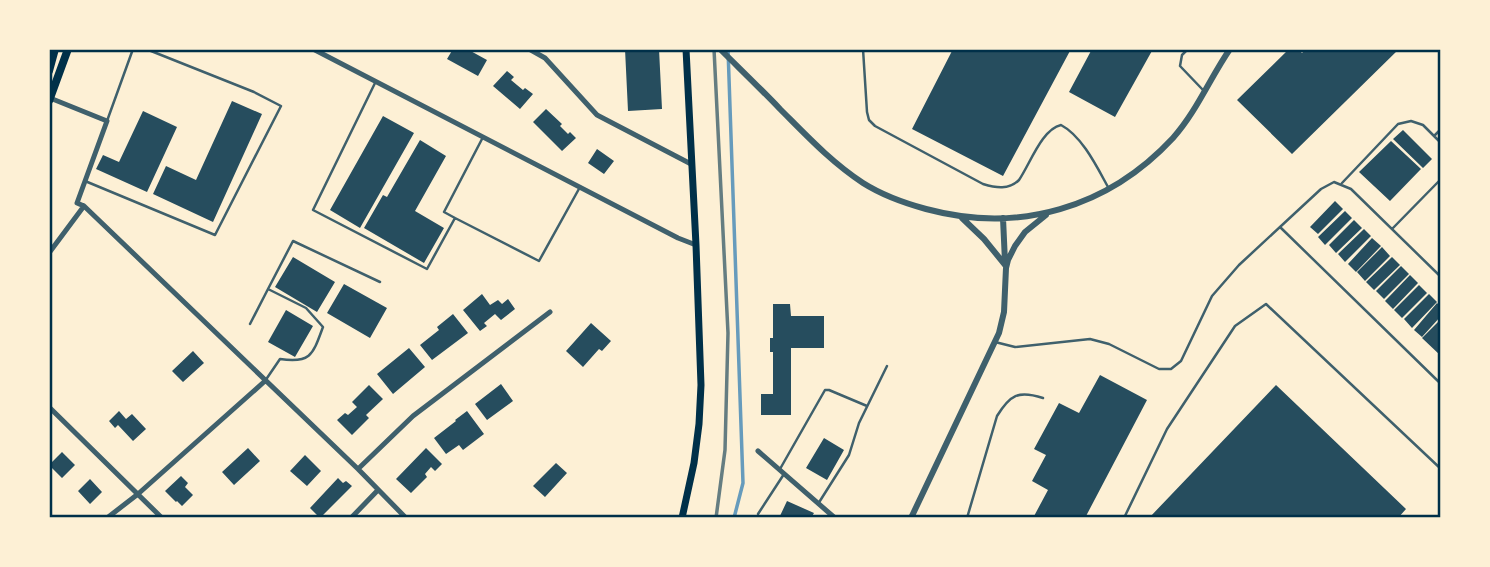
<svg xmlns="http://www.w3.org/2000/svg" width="1490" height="567" font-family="'Public Sans',sans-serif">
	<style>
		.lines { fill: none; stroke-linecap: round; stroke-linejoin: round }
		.stream { stroke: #669bbc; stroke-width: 3.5 }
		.building { fill: #264d5e }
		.service { stroke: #3f606c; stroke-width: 2.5 }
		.minor { stroke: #3f606c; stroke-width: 5 }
		.tertiary { stroke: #3f606c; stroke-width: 6 }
		.secondary { stroke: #003049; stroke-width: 7 }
		.primary { stroke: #003049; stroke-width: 8 }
		.rail { stroke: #657d81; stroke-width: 3.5 }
		.neatline { fill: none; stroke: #003049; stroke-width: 2.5 }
	</style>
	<rect width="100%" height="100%" fill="#fdf0d5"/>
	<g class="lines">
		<path class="stream" d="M728,49L743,483L734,518"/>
	</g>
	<path class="building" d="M453,49H467L487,60L478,76L447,59Z
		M625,49H659L662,109L628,111Z
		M953,49H1071L1003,176L912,129Z
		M1092,49H1153L1115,117L1069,92Z
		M1289,49H1298L1302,53L1306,49H1399L1292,154L1237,100Z
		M507,71L514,77L511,80L523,90L525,88L533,94L520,109L493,86Z
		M232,101L262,114L213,222L153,194L166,166L196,180Z
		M546,109L562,124L560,126L568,134L570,132L576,138L562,151L533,122Z
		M143,111L177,127L147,192L96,169L103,155L119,162Z
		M383,116L414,133L360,228L330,210Z
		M1403,130L1432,159L1423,168L1393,139Z
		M420,140L446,156L415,211L444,228L424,263L364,228L383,195L387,197Z
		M1391,141L1421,169L1390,201L1359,172Z
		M597,149L614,161L604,174L588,163Z
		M1335,201L1343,209L1318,234L1310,227Z
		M1345,211L1352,218L1325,245L1318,237Z
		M1354,220L1362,228L1336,253L1329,245Z
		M1364,229L1371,236L1345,262L1338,254Z
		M1372,238L1381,246L1356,272L1348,264Z
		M1382,247L1390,256L1365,281L1357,272Z
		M293,257L335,282L317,312L275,287Z
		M1392,257L1400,265L1374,290L1366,282Z
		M1401,266L1409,274L1384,299L1376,291Z
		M1410,275L1418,283L1393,309L1385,301Z
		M344,284L387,308L370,338L327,313Z
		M1419,285L1427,293L1402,318L1394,310Z
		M482,294L490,305L498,300L502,304L508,299L515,309L501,320L495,314L484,323L487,326L480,331L463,310Z
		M1429,294L1437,302L1412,328L1404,319Z
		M1437,303L1441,307V316L1422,337L1414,330Z
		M773,304H790L791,316H824V348H791V415H761V394H773V352H770V338H773Z
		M286,310L313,326L295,357L268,342Z
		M453,314L468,333L432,360L420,345L439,330L437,327Z
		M1441,319V356L1422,338Z
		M591,323L611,341L602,351L599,349L583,367L566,351Z
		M409,348L425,367L393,394L377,374Z
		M193,351L204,363L183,382L172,371Z
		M1100,375L1147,400L1085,518H1033L1048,490L1032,481L1046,455L1034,449L1059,403L1079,413Z
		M501,384L513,401L487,420L475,404Z
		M369,385L383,399L366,415L369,418L352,435L337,420L345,413L348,415L357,407L352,402Z
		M1276,385L1406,509L1398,518H1149Z
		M119,411L126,419L132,414L146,429L133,441L118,425L115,428L109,421Z
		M467,411L484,434L463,450L459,445L446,454L434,438L456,421L455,420Z
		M824,438L844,450L827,480L806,468Z
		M248,448L260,461L234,485L222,472Z
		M426,448L442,464L435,471L431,467L425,474L427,477L411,493L396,479Z
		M62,452L75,465L62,478L49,465Z
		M305,455L321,471L307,486L290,471Z
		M556,463L567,473L545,497L533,486Z
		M181,476L188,483L185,487L193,495L182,506L177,501L176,502L165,491Z
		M338,478L343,483L346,481L352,486L320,518L310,508Z
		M90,479L102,492L90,504L78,491Z
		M787,501L814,513L811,518H779Z"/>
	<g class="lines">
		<path class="service" d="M863,49L867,112L869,120L875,126L983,184C996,188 1009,190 1019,180C1030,164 1042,129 1061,125C1082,136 1097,167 1108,187
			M1188,49L1182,55L1180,66L1203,90
			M376,81L313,210L427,269L455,218L444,212L482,139
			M107,121L133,49
			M1434,136L1441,129
			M85,181L215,235L281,106L254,92L146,49
			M1342,183L1398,124L1411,121L1423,125L1441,143
			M455,218L539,261L580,187
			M1280,227L1441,384
			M1392,229L1441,179
			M250,324L268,289
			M995,342L1015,347L1090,339L1109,344L1159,369H1171L1181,361L1212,296L1239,265L1321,189L1334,182L1351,189L1441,277
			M265,381L280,359C311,364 313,354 323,327L306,308L268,289L293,241L380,282
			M780,469L825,390H829L867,406
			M818,504L849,455L859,423L887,366
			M758,514L784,474
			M967,518L997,416C1010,395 1018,390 1043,398
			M1124,518L1167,429L1235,326L1266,304L1441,469"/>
		<path class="minor" d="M313,49L678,238L696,245
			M529,49L545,58L597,115L691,164
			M84,206L358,469L406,518
			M49,253L84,206L77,203L107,121L50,98
			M49,407L162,518
			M758,451L835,518
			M358,469L413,416L550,312
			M107,518L138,494L265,381
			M351,518L378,490"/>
		<path class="tertiary" d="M720,49C740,69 760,88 780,109C806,135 831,162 863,183C882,195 904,203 926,209C1019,234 1108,208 1173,138C1197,111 1210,78 1230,49
			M962,218L984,239L1006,266
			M1003,218L1005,262
			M911,518L999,333L1004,312L1006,268L1008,260L1015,246L1025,232L1046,215"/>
		<path class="secondary" d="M682,518L694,463L699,424L701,385L696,245L686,49"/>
		<path class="primary" d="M49,71L55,49
			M49,101L68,49"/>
		<path class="rail" d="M714,49L728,333L725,450L716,518"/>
	</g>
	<rect width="1490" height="567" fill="none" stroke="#fdf0d5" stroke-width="102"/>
	<rect x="51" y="51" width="1388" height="465" class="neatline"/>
</svg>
